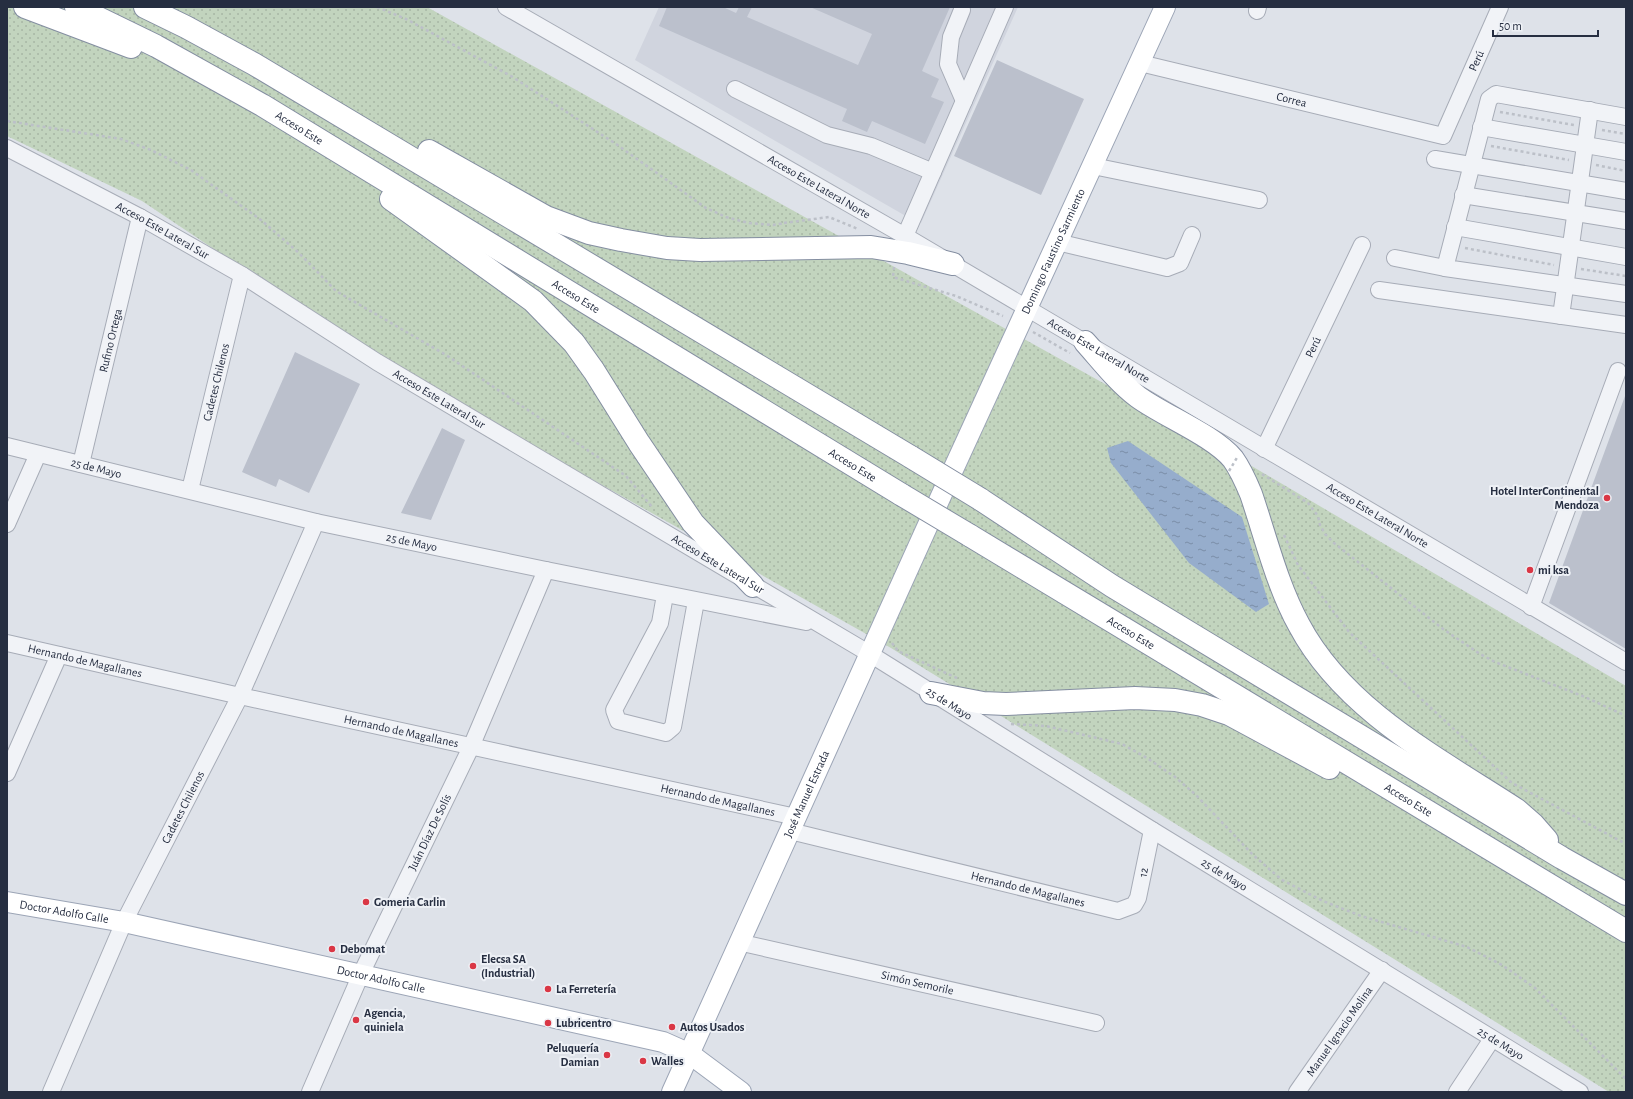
<svg xmlns="http://www.w3.org/2000/svg" width="1633" height="1099" font-family="'Alegreya Sans',sans-serif">
	<style>
		.built { fill: #d0d4de }
		.park { fill: url(#park-dots) }
		.water { fill: url(#water-ripples) }
		.building { fill: #bbc0cc }
		.lines { fill: none; stroke-linecap: round; stroke-linejoin: round }
		.minor-casing { stroke: #a7acb7; stroke-width: 18 }
		.major-casing { stroke: #9ca5b6; stroke-width: 22 }
		.highway-casing { stroke: #848ea1; stroke-width: 24 }
		.path { stroke: #bcc0c8; stroke-width: 2.5; stroke-dasharray: 3 3; stroke-linecap: butt }
		.minor { stroke: #f1f3f7; stroke-width: 16 }
		.major { stroke: #fff; stroke-width: 20 }
		.highway { stroke: #fff; stroke-width: 22 }
		.highway-bridge-casing { stroke: #848ea1; stroke-width: 24; stroke-linecap: butt }
		.path-bridge { stroke: #bcc0c8; stroke-width: 2.5; stroke-dasharray: 3 3; stroke-linecap: butt }
		.highway-bridge { stroke: #fff; stroke-width: 22 }
		.poi-dot { fill: #da3745; stroke: #eef1f6; stroke-width: 1.5 }
		.labels { text-anchor: middle; dominant-baseline: central; stroke-width: 4; stroke-linejoin: round; paint-order: stroke }
		.street-label { font-size: 12px; fill: #262e41; stroke: #eef1f6 }
		.poi-label { font-size: 12px; font-weight: bold; fill: #262e41; stroke: #eef1f6; text-anchor: start }
	</style>
	<defs>
		<pattern id="park-dots" width="8" height="8" patternUnits="userSpaceOnUse"><rect width="8" height="8" fill="#c2d4be"/><path d="M2 2h.1M6 6h.1" fill="none" stroke="#a7b6a4" stroke-width="1.8" stroke-linecap="round"/></pattern>
		<pattern id="water-ripples" width="26" height="14" patternUnits="userSpaceOnUse"><rect width="26" height="14" fill="#96adcc"/><path d="M2 4q2-2 4 0t4 0M15 11q2-2 4 0t4 0" fill="none" stroke="#7a8da7"/></pattern>
	</defs>
	<rect width="100%" height="100%" fill="#dee2e9"/>
	<path class="built" d="M659,7H1018L921,223L904,215L635,60Z"/>
	<path class="park" d="M7,7H427L1238,458L1626,686V1092H1609L891,648L377,358L142,201L7,136Z"/>
	<path class="water" d="M1128,441L1242,517L1269,604L1256,612L1189,563L1111,463L1107,448Z"/>
	<path class="building" d="M667,7H723L736,13L739,7H752L747,17L858,65L872,34L810,7H950L922,71L939,79L931,97L944,102L925,144L872,121L867,132L842,121L847,109L659,26Z
		M997,60L1084,99L1041,195L954,156Z
		M295,352L360,384L309,493L279,479L276,487L242,472Z
		M1625,396L1626,397V649L1549,603Z
		M442,428L465,440L431,520L401,513Z"/>
	<g class="lines">
		<defs>
			<g id="minor">
				<path id="s1" d="M506,7L905,236L1626,662"/>
				<path d="M962,10L951,37L948,64L964,101"/>
				<path d="M1257,11L1258,7"/>
				<path id="s2" d="M1140,63L1443,136L1500,7"/>
				<path d="M735,89L827,135L871,146L933,172"/>
				<path d="M1626,117L1496,94L1489,99L1445,268L1626,294"/>
				<path d="M1481,127L1626,152"/>
				<path id="s3" d="M7,148L140,217L242,275L377,362L870,654L1152,830L1580,1092"/>
				<path d="M1435,159L1626,191"/>
				<path d="M1093,166L1259,200"/>
				<path d="M1463,195L1626,221"/>
				<path d="M1455,227L1626,257"/>
				<path d="M905,236L1005,7"/>
				<path d="M1057,242L1167,268L1180,263L1192,235"/>
				<path d="M1395,258L1445,268"/>
				<path d="M1379,290L1626,325"/>
				<path d="M1561,316L1590,110"/>
				<path id="s4" d="M7,446L316,522L546,570L806,622"/>
				<path id="s5" d="M1264,449L1362,245"/>
				<path id="s6" d="M81,464L140,217"/>
				<path id="s7" d="M190,490L242,275"/>
				<path d="M7,524L38,454"/>
				<path d="M665,595L660,623L614,710L618,721L666,733L673,727L696,601"/>
				<path d="M1531,607L1618,371"/>
				<path id="s8" d="M7,643L240,696L796,817"/>
				<path d="M7,773L59,655"/>
				<path id="s9" d="M790,831L1118,911L1134,905L1138,898L1152,830"/>
				<path id="s10" d="M738,942L1096,1023"/>
				<path id="s11" d="M51,1092L124,922L240,696L316,522"/>
				<path id="s12" d="M310,1092L361,974L471,747L546,570"/>
				<path id="s13" d="M1297,1092L1382,970"/>
				<path d="M1457,1092L1492,1039"/>
			</g>
			<g id="major">
				<path id="s14" d="M7,902L124,922L663,1042L690,1054L741,1092"/>
				<path id="s15" d="M672,1092L941,496L1165,7"/>
			</g>
			<g id="highway">
				<path d="M25,7L131,47"/>
				<path id="s16" d="M76,7L156,46L262,105L902,495"/>
				<path d="M145,7L186,27L254,64L911,457"/>
				<path d="M429,151L546,217L589,233L621,240L667,248L700,250L871,247L908,253L953,264"/>
				<path d="M391,199L533,301L574,343L594,371L639,443L693,523L753,586"/>
				<path d="M1085,342C1102,361 1118,382 1138,397C1164,416 1213,435 1233,459C1241,470 1246,482 1251,494C1266,538 1277,585 1299,625C1344,710 1439,759 1517,810L1533,824L1547,840"/>
				<path d="M980,499L1112,586L1562,858L1626,894"/>
				<path id="s17" d="M969,535L1626,931"/>
				<path d="M931,693L983,703L1006,704L1135,698L1175,700L1202,705L1229,714L1329,768"/>
			</g>
		</defs>
		<use href="#minor" class="minor-casing"/>
		<use href="#major" class="major-casing"/>
		<use href="#highway" class="highway-casing"/>
		<path class="path" d="M377,7L406,19L511,76L616,144L706,208L726,217L749,223L773,225L785,223
			M1500,112L1574,125
			M7,121L121,139L151,150L191,170L261,220L299,253L336,291L446,355L626,476L653,508
			M1602,130L1626,134
			M1491,146L1569,160
			M1596,165L1626,171
			M784,223L829,217L858,229
			M1465,248L1554,265
			M894,267L893,277L956,296L1003,316
			M1581,269L1626,276
			M1033,332L1070,353
			M1262,474L1308,503L1318,516L1320,525L1325,534L1334,543L1443,629L1480,654L1495,662L1585,697L1626,716
			M1284,535L1298,565L1349,632L1512,783L1626,844
			M892,643L898,651L959,679
			M1011,724L1046,726L1122,744L1147,758L1175,777L1196,795L1253,855L1282,880L1323,901L1361,916L1467,947L1502,965L1535,988L1626,1079"/>
		<use href="#minor" class="minor"/>
		<use href="#major" class="major"/>
		<use href="#highway" class="highway"/>
		<defs>
			<path id="highway-bridge" d="M911,457L980,499
				M902,495L969,535"/>
		</defs>
		<use href="#highway-bridge" class="highway-bridge-casing"/>
		<path class="path-bridge" d="M1229,471L1238,456"/>
		<use href="#highway-bridge" class="highway-bridge"/>
	</g>
	<g class="poi-dot">
		<circle cx="1607" cy="498" r="4"/>
		<circle cx="1530" cy="570" r="4"/>
		<circle cx="366" cy="902" r="4"/>
		<circle cx="332" cy="949" r="4"/>
		<circle cx="473" cy="966" r="4"/>
		<circle cx="548" cy="989" r="4"/>
		<circle cx="356" cy="1020" r="4"/>
		<circle cx="548" cy="1023" r="4"/>
		<circle cx="672" cy="1027" r="4"/>
		<circle cx="607" cy="1055" r="4"/>
		<circle cx="643" cy="1061" r="4"/>
	</g>
	<g class="labels">
		<g class="street-label">
			<text stroke="none"><textPath href="#s2" startOffset="394">Perú</textPath></text>
			<text stroke="none"><textPath href="#s2" startOffset="156">Correa</textPath></text>
			<text stroke="none"><textPath href="#s16" startOffset="254">Acceso Este</textPath></text>
			<text stroke="none"><textPath href="#s1" startOffset="361">Acceso Este Lateral Norte</textPath></text>
			<text stroke="none"><textPath href="#s3" startOffset="176">Acceso Este Lateral Sur</textPath></text>
			<text stroke="none"><textPath href="#s15" startOffset="923">Domingo Faustino Sarmiento</textPath></text>
			<text stroke="none"><textPath href="#s16" startOffset="578">Acceso Este</textPath></text>
			<text stroke="none"><textPath href="#s6" startOffset="127">Rufino Ortega</textPath></text>
			<text stroke="none"><textPath href="#s5" startOffset="113">Perú</textPath></text>
			<text stroke="none"><textPath href="#s1" startOffset="685">Acceso Este Lateral Norte</textPath></text>
			<text stroke="none"><textPath href="#s7" startOffset="111">Cadetes Chilenos</textPath></text>
			<text stroke="none"><textPath href="#s3" startOffset="500">Acceso Este Lateral Sur</textPath></text>
			<text stroke="none"><textPath href="#s16" startOffset="902">Acceso Este</textPath></text>
			<text stroke="none"><textPath href="#s4" startOffset="92">25 de Mayo</textPath></text>
			<text stroke="none"><textPath href="#s1" startOffset="1009">Acceso Este Lateral Norte</textPath></text>
			<text stroke="none"><textPath href="#s4" startOffset="416">25 de Mayo</textPath></text>
			<text stroke="none"><textPath href="#s3" startOffset="824">Acceso Este Lateral Sur</textPath></text>
			<text stroke="none"><textPath href="#s17" startOffset="189">Acceso Este</textPath></text>
			<text stroke="none"><textPath href="#s8" startOffset="80">Hernando de Magallanes</textPath></text>
			<text stroke="none"><textPath href="#s3" startOffset="1094">25 de Mayo</textPath></text>
			<text stroke="none"><textPath href="#s8" startOffset="404">Hernando de Magallanes</textPath></text>
			<text stroke="none"><textPath href="#s15" startOffset="327">José Manuel Estrada</textPath></text>
			<text stroke="none"><textPath href="#s17" startOffset="513">Acceso Este</textPath></text>
			<text stroke="none"><textPath href="#s8" startOffset="728">Hernando de Magallanes</textPath></text>
			<text stroke="none"><textPath href="#s11" startOffset="314">Cadetes Chilenos</textPath></text>
			<text stroke="none"><textPath href="#s12" startOffset="286">Juán Díaz De Solís</textPath></text>
			<text stroke="none"><textPath href="#s9" startOffset="389">12</textPath></text>
			<text stroke="none"><textPath href="#s3" startOffset="1418">25 de Mayo</textPath></text>
			<text stroke="none"><textPath href="#s9" startOffset="245">Hernando de Magallanes</textPath></text>
			<text stroke="none"><textPath href="#s14" startOffset="58">Doctor Adolfo Calle</textPath></text>
			<text stroke="none"><textPath href="#s14" startOffset="382">Doctor Adolfo Calle</textPath></text>
			<text stroke="none"><textPath href="#s10" startOffset="184">Simón Semorile</textPath></text>
			<text stroke="none"><textPath href="#s13" startOffset="74">Manuel Ignacio Molina</textPath></text>
			<text stroke="none"><textPath href="#s3" startOffset="1742">25 de Mayo</textPath></text>
		</g>
		<g class="poi-label">
			<text x="1599" y="491" text-anchor="end">Hotel InterContinental<tspan x="1599" dy="14">Mendoza</tspan></text>
			<text x="1538" y="570">mi ksa</text>
			<text x="374" y="902">Gomeria Carlin</text>
			<text x="340" y="949">Debomat</text>
			<text x="481" y="959">Elecsa SA<tspan x="481" dy="14">(Industrial)</tspan></text>
			<text x="556" y="989">La Ferretería</text>
			<text x="364" y="1013">Agencia,<tspan x="364" dy="14">quiniela</tspan></text>
			<text x="556" y="1023">Lubricentro</text>
			<text x="680" y="1027">Autos Usados</text>
			<text x="599" y="1048" text-anchor="end">Peluquería<tspan x="599" dy="14">Damian</tspan></text>
			<text x="651" y="1061">Walles</text>
		</g>
	</g>
	<rect width="1633" height="1099" fill="none" stroke="#262e41" stroke-width="16"/>
	<path d="M1493 30v6h105v-6" fill="none" stroke="#262e41" stroke-width="2"/>
	<text x="1499" y="30" font-size="12" fill="#262e41" stroke="#eef1f6" stroke-width="3" paint-order="stroke">50 m</text>
</svg>
